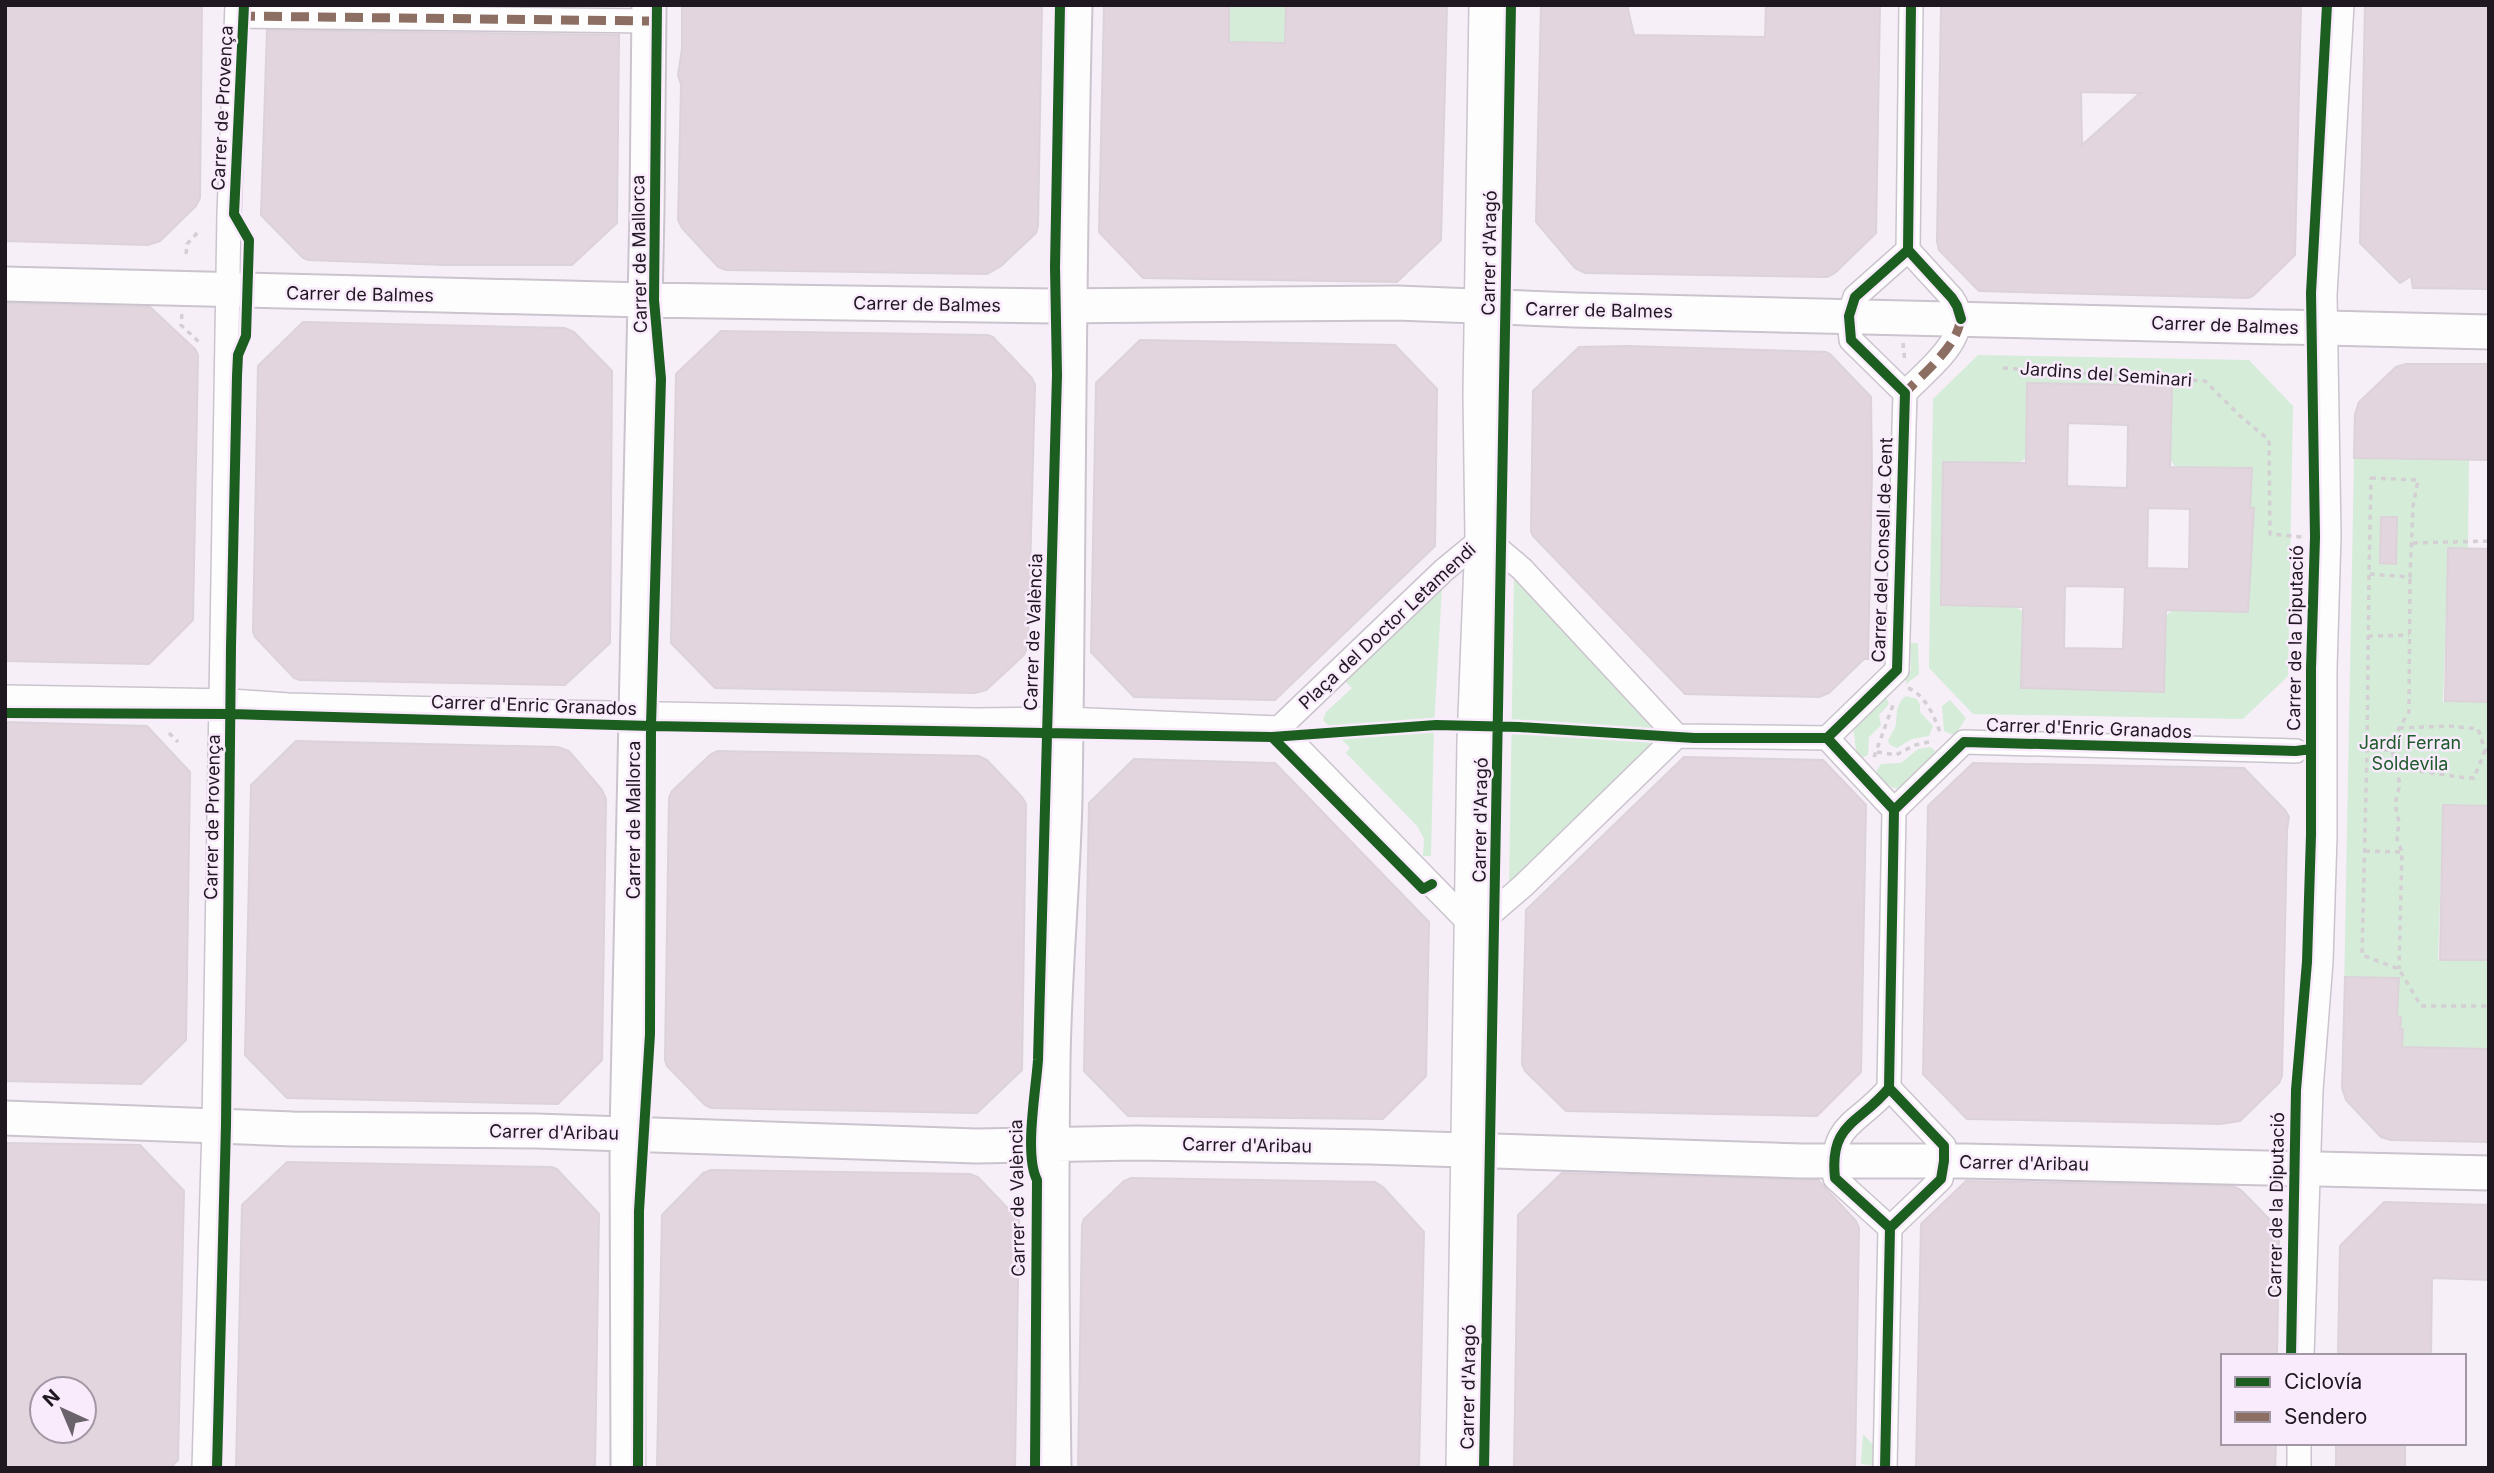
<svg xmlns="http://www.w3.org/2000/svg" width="2494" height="1473" font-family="Inter,sans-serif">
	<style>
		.green { fill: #d5ecd9; fill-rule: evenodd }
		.building { fill: #e3d5dd; stroke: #dcd2d9; stroke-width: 2; fill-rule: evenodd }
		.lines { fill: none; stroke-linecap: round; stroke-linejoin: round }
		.street-casing { stroke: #cbc3cd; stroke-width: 26 }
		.secondary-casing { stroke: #cbc3cd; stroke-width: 37 }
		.primary-casing { stroke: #cbc3cd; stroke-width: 40 }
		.path { stroke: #d3cfd3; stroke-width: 3.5; stroke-dasharray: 5 5; stroke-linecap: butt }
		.street { stroke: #fefdfe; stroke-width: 23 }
		.secondary { stroke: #fefdfe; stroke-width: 33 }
		.primary { stroke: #fefdfe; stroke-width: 37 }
		.quiet { stroke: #8d6e63; stroke-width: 9; stroke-dasharray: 18 9; stroke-linecap: butt }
		.cycleway-casing { stroke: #f9ebfc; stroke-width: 15 }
		.cycleway { stroke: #1b5e20; stroke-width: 10 }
		.labels { text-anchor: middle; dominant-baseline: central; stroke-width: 5; stroke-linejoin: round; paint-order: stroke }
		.street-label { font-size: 18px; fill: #201821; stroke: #f9ebfc }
		.park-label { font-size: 18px; fill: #1d592b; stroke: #f9ebfc }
	</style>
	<rect width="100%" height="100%" fill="#f6eff8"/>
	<path class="green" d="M1229,5H1286L1285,43L1229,42Z
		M1978,355L2249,360L2293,406L2288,676L2243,719L1973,714L1929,668L1933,399ZM2028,383L2171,386L2170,460L2176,467L2252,468L2250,508L2254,509L2248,611L2173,610L2166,616L2164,692L2021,688L2023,612L2016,607L1941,605L1943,462L2019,463L2026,458Z
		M2354,458L2469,460L2468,549L2448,547L2446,550L2448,552L2443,702H2489V806L2441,805L2443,809L2438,959L2442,962L2444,960H2489V1049L2343,1045Z
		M1514,575L1654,720L1653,752L1509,892Z
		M1442,588L1434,726L1431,856H1423L1424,839L1418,827L1346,753L1350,748L1323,720L1326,712L1352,688L1344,680Z
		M1910,643H1918L1919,674L1906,684L1905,677L1911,670Z
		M1886,696L1889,704L1879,715L1881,725L1869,737L1868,755L1862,758L1856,750L1853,725Z
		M1906,696L1917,699L1920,705V712L1933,726L1929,736L1912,739L1897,748L1890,745L1888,741C1890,736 1895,729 1896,724C1897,713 1896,703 1906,696Z
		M1950,700L1966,718L1955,736L1944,731L1942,706Z
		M1931,747L1936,752L1935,757L1905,788H1893L1876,777L1877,770L1881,764L1901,763L1918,749Z
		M1863,1434L1880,1452L1879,1466L1861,1464Z"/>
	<path class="building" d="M5,5H202L200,198L196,206L160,241L148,245L5,241Z
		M682,5H1042L1038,226L1036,233L1001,266L987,274L726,270L718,267L682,228L678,220L681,85L678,75L682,49Z
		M1104,5H1229V42L1285,43L1286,5H1447L1441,240L1397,282L1143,278L1099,232Z
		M1541,5H1627L1634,35L1765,37L1766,5H1880L1876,233L1835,273L1827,277L1585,273L1575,268L1536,222Z
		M1941,5H2301L2295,255L2253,296L2248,298L1979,291L1939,250L1937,242ZM2081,92L2140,93L2082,145Z
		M2365,5H2489V289L2413,288L2411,276L2400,283L2360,243Z
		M267,30L619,35L617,223L572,265H445L308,260L303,258L261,215Z
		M5,303L150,307L195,349L198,355L193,620L149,664L5,661Z
		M303,322L565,328L574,332L612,371L610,643L565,685L299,680L294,678L255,637L253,632L258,366Z
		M721,331L988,335L993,337L1032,378L1035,385L1028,646L1024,655L986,690L975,693L715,688L671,643L676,374Z
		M1140,340L1395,345L1437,389L1435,546L1275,700L1134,697L1091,652L1096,383Z
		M1627,346L1826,352L1830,354L1871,397L1872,471L1868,659H1864L1829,693L1819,697L1685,694L1533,536L1531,531L1533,391L1579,347Z
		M2406,364H2489V460L2354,458L2355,414L2359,402L2396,367Z
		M2027,383L2172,386L2170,467L2252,468L2250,508H2254L2248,612L2166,610L2164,692L2021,688L2023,607L1941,605L1943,462L2026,463ZM2068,423L2128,425L2127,488L2067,486ZM2148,508L2190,509L2189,569L2147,568ZM2065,586L2125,587L2123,649L2064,648Z
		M2381,517H2397L2396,564L2380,563Z
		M2448,548L2489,549V702L2445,701Z
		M5,722L147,726L190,772L186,1040L141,1084L5,1081Z
		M296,741L558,747L569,751L602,790L606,799L602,1060L558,1104L287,1098L245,1055L251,785Z
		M718,751L979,756L987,760L1022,797L1026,804L1022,1070L977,1113L711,1108L705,1105L667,1066L665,1060L669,798L672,791L711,754Z
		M1684,757L1823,760L1866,805L1861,1072L1817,1116L1566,1111L1525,1071L1522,1064L1526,910Z
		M1134,759L1275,763L1429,922L1426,1076L1383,1119L1128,1116L1084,1071L1089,803Z
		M1973,763L2244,768L2285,810L2289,817L2287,830L2282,1076L2279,1083L2240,1121L2220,1124L1967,1119L1923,1074L1928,806Z
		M2443,805L2489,806V960H2440Z
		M2345,977L2399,978L2397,1016L2401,1017L2400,1029H2403L2402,1047L2489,1049V1142L2391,1140L2381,1137L2346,1100L2342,1088Z
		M5,1143L140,1145L184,1191L178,1460L170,1468H5ZM42,1389H84V1431H42Z
		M287,1162L552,1167L557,1169L599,1214L595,1468H236L242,1205Z
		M711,1170L970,1174L978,1177L1019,1220L1015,1468H657L662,1215L703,1173Z
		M1562,1173L1818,1180L1856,1221L1859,1228L1855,1468H1514L1518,1215Z
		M1131,1178L1375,1182L1383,1187L1424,1232L1419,1468H1078L1082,1225L1084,1219L1124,1181Z
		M1966,1181L2233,1186L2241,1190L2277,1227L2279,1236L2277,1356H2223V1443H2276L2275,1468H1916L1921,1224Z
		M2384,1202L2489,1205V1280L2432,1278L2431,1356H2338L2340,1246Z
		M2336,1443H2405V1468H2336Z"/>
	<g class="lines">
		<defs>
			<path id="street" d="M237,16L649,21
				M1905,393L1851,340L1849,316L1855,297L1908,250
				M5,697L231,701L288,705L557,712L977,720L1065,719L1279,728
				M1279,728L1474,928L1523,886L1677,736
				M1279,728L1444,570L1484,537L1522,569L1677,736
				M1677,736L1827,738
				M1827,738L1897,670L1905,393C1927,369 1978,334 1952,298L1908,250L1911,5
				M1827,738L1894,810L1889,1088C1860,1124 1829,1122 1835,1178L1890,1228
				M1894,810L1964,742L2296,751
				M2302,1356L2311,1090L2321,961L2325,836V668L2329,536L2325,295L2342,5
				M204,1468L214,1126L229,214L237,5
				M1885,1468L1890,1228L1941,1179L1944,1161V1146L1889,1088
				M2299,1468V1443"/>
			<path id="secondary" d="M5,284L644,300L1054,306L1397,303L1574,310L2489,332
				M5,1118L293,1129L536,1131L976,1146L1136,1143L1370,1147L1801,1161H1963L2489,1173
				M628,1468L627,1134L647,209L649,5
				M1054,1468C1052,1333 1051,1198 1053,1063C1054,975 1063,887 1065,799C1069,534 1068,270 1075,5"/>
			<path id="primary" d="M1465,1468L1476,742L1484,537L1482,394L1488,5"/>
		</defs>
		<use href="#street" class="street-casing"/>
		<use href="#secondary" class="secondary-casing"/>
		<use href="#primary" class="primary-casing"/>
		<path class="path" d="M186,254L187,244L200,230
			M182,314L181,325L200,343
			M1903,343L1905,363
			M2003,368L2205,381L2240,416L2269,440L2270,534L2302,537
			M2371,478L2418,480L2413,506L2410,577L2369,574Z
			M2413,543L2489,541
			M2368,636L2409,635
			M1908,688C1926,695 1935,718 1941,735
			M1519,727L1646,736
			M2399,728L2450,726L2478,729L2485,750H2489
			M169,733L178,742
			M1316,735L1436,725
			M2367,750L2369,574
			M2392,750L2399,728L2409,712L2410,578
			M2485,750L2474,778H2467L2396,768L2392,750H2367L2362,955L2399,969L2421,1006H2489
			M1877,752L1896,755L1915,745L1934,741
			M1874,757L1893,705
			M2396,768L2400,784L2395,804L2399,822L2397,839L2402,852L2399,969
			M2365,851L2402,852"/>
		<use href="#street" class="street"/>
		<use href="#secondary" class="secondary"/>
		<use href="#primary" class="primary"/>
		<path class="quiet" d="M237,16L649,21
			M1904,397L1905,393C1921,375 1967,339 1959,313"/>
		<defs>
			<path id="cycleway" d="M1911,5L1908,250L1952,298L1957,306L1961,319
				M5,713L231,714L651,726L1272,737L1436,725L1519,727L1694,738H1827
				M1272,737L1423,889L1432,884
				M1827,738L1897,670L1905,393L1851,340L1849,316L1855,297L1908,250
				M1827,738L1894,810L1889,1088C1860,1124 1829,1122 1835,1178L1890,1228
				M1894,810L1964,742L2296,751L2311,749
				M2291,1356L2296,1090L2307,962L2311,835V668L2315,537L2311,293L2327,5
				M217,1468L226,1125L231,647L237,376L238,355L246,336L249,240L234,214L244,5
				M638,1468L639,1211L650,1034L651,726L661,379L654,300L657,5
				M1035,1468L1037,1180C1024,1155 1036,1090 1038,1060L1057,375L1055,267L1060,5
				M1484,1468L1511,5
				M1885,1468L1890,1228L1941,1179L1944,1161V1146L1889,1088"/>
		</defs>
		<use href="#cycleway" class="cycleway-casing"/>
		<use href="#cycleway" class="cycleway"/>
	</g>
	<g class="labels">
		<g class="street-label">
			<text transform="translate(222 108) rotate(-87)">Carrer de Provença</text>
			<text transform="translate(1489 253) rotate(-89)">Carrer d'Aragó</text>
			<text transform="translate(639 254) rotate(-91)">Carrer de Mallorca</text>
			<text transform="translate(360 294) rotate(1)">Carrer de Balmes</text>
			<text transform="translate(927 304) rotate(1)">Carrer de Balmes</text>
			<text transform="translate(1599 310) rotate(1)">Carrer de Balmes</text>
			<text transform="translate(2225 325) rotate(2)">Carrer de Balmes</text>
			<text transform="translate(2106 374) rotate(4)">Jardins del Seminari</text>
			<text transform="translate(1882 550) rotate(-88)">Carrer del Consell de Cent</text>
			<text transform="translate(1387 626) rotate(-43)">Plaça del Doctor Letamendi</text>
			<text transform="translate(1033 632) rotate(-88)">Carrer de València</text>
			<text transform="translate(2295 638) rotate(-89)">Carrer de la Diputació</text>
			<text transform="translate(534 705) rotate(2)">Carrer d'Enric Granados</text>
			<text transform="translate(2089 728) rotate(2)">Carrer d'Enric Granados</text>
			<text transform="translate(212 817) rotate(-89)">Carrer de Provença</text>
			<text transform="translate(633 820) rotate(-90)">Carrer de Mallorca</text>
			<text transform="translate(1480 820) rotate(-89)">Carrer d'Aragó</text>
			<text transform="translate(554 1132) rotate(1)">Carrer d'Aribau</text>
			<text transform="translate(1247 1145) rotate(1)">Carrer d'Aribau</text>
			<text transform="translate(2024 1163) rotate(1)">Carrer d'Aribau</text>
			<text transform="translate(1017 1198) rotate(-91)">Carrer de València</text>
			<text transform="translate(2276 1205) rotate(-89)">Carrer de la Diputació</text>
			<text transform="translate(1468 1387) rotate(-89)">Carrer d'Aragó</text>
		</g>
		<g class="park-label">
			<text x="2410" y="742">Jardí Ferran<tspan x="2410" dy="21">Soldevila</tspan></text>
		</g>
	</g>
	<rect width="2494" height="1473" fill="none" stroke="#201821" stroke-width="14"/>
	<rect x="2221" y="1354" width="245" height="91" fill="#f9ebfc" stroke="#a297a4" stroke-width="2"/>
	<rect x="2235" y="1377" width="35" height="10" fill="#1b5e20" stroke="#a297a4" stroke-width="2"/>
	<text x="2284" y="1389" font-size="21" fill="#201821">Ciclovía</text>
	<rect x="2235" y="1412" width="35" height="10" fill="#8d6e63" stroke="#a297a4" stroke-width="2"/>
	<text x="2284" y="1424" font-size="21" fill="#201821">Sendero</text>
	<g transform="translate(63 1410) rotate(316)"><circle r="33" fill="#f9ebfc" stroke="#a297a4" stroke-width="2"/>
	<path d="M0-5L12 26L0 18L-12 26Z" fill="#6b636c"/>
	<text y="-10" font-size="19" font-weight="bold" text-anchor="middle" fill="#201821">N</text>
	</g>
</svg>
